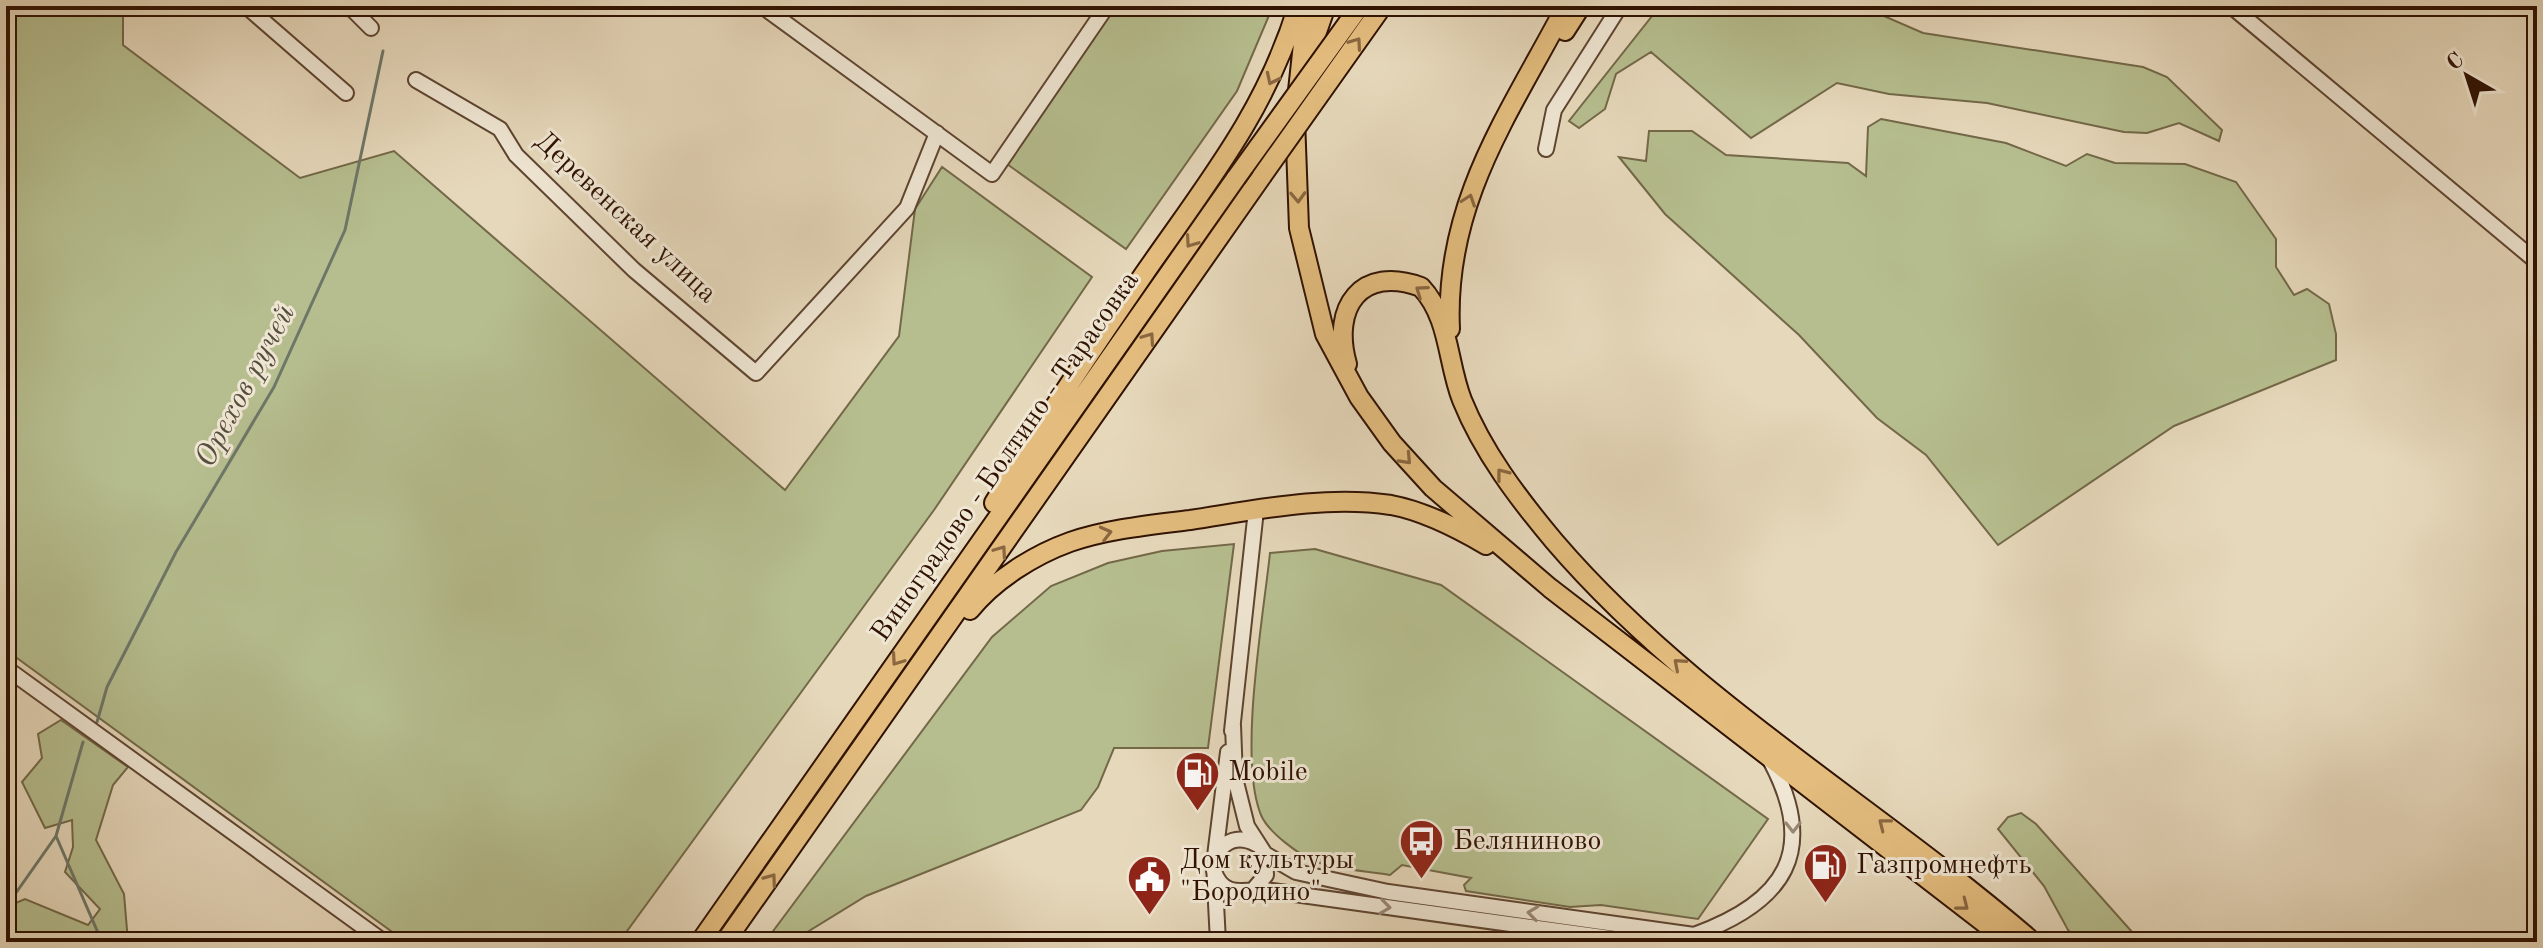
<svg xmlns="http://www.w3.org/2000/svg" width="2543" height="948" font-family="'Old Standard TT',serif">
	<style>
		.green { fill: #b6be8f; stroke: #736848; stroke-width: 2 }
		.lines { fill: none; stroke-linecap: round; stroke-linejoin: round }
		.stream { stroke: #6d7769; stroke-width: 3 }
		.minor-casing { stroke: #5e4430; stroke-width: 18 }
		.major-casing { stroke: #301202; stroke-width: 22 }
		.minor { stroke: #efe6d3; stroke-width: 14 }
		.major { stroke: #e3bc7e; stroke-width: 18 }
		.major-bridge-casing { stroke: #301202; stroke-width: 22; stroke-linecap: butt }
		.major-bridge { stroke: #e3bc7e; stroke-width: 18 }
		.oneway { stroke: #8a6740 }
		.oneway2 { stroke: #998775 }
		.labels { text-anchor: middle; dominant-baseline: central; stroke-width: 6; stroke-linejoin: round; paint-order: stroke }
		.street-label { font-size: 28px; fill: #301202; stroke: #efe6d3 }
		.poi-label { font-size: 28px; fill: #301202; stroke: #efe6d3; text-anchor: start }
		.water-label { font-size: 30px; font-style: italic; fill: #544d3e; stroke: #efe6d3 }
	</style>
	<rect width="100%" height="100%" fill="#e6d8bb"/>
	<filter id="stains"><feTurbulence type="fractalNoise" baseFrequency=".0025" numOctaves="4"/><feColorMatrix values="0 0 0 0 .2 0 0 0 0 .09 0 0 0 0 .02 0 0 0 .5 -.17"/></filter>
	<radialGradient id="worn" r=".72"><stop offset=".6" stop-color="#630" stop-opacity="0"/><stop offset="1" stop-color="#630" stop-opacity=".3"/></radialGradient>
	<path class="green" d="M6,6H123V45L300,178L394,151L785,490L899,336L915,209L942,167L1092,277L934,510L619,942H406L6,650Z
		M1115,6H1273L1237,91L1126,249L1007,164Z
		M1660,6H1861L1923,33L2143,67L2167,77L2222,130L2219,141L2179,123L2147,133L2124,132L1987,103L1889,94L1837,83L1751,138L1651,52L1616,74L1605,109L1579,128L1569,121Z
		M1881,119L2006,143L2066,166L2087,154L2115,163L2185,164L2236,182L2276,239V267L2294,295L2307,289L2329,304L2336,334V360L2174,426L1998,545L1926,455L1877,418L1799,335L1665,214L1619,157L1646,161L1649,131H1692L1726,155L1848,163L1866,176L1868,127Z
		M1234,544L1208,748H1114L1098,787L1081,810L866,896L791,942H765L992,637L1051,586L1108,563L1162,551Z
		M1315,549L1441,585L1768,819L1698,919L1601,905L1570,907L1466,891L1464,885L1471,878L1402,865L1390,875C1367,871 1339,870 1317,862C1300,856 1268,832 1261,815C1238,759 1263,619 1270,553Z
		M61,720L128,767L113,785L96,840L124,894L128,942H6V907L25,899L88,925L100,909L65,872L73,847L72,820L45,828L22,782L42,758L38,734Z
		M2021,813L2036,824L2141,942H2080L2068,930L2044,886L1998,829L2008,817Z"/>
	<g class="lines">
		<path class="stream" d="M382,9L383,6
			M97,722L107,687L176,552L274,387L345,230L383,51
			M56,836L102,942
			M6,907L56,836L83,742"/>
		<defs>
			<path id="minor" d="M246,6L346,93
				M349,6L371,28
				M762,6L992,174L1107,6
				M2231,6L2537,262
				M416,80L500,129L516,155L634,270L756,373L907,208L937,133
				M1546,149L1554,110L1620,6
				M6,668L384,942
				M1233,725L1235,778L1247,826L1265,854L1296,872L1388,892L1694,935C1785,902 1819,851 1770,760
				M1232,731L1256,510
				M1215,857C1224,840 1239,835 1256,844
				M1214,871C1223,898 1243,890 1265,890L1639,942
				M1253,890L1266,875L1265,854
				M1218,942L1214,864L1228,752"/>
			<path id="major" d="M1307,6L1295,119L1299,228L1325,334L1359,397L1392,443L1433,488L1550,588L2009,942
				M1565,31L1581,6
				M1311,49L1326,6
				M1450,329C1444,202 1510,113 1566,6
				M1347,364C1331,307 1361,265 1421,287C1450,318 1447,362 1462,400C1483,452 1518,498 1554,541C1690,700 1876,806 2033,942
				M994,503C1041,425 1092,349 1144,274C1207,183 1265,113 1298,6
				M970,610C994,580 1034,555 1070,542C1108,529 1150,525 1190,520C1256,510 1325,495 1391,505C1424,511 1457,528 1486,545
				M700,942L1236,178
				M725,942L1262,176"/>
		</defs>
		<use href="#minor" class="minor-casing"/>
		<use href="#major" class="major-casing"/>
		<use href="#minor" class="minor"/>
		<use href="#major" class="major"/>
		<defs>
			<path id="major-bridge" d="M1262,176L1379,11
				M1236,178L1360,6"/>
		</defs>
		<use href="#major-bridge" class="major-bridge-casing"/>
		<use href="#major-bridge" class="major-bridge"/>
	</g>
	<defs><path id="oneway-chevron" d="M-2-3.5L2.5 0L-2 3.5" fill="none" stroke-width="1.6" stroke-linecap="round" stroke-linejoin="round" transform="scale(2)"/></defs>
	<g class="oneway">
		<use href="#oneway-chevron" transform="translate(1356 43) rotate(-55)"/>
		<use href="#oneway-chevron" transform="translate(1272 79) rotate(116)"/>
		<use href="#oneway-chevron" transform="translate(1298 197) rotate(88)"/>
		<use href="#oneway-chevron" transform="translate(1469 200) rotate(-71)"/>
		<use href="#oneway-chevron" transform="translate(1191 242) rotate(125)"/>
		<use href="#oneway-chevron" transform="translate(1421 291) rotate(-145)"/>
		<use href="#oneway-chevron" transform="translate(1149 338) rotate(-55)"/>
		<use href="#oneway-chevron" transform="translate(1406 459) rotate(47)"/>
		<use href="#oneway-chevron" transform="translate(1502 474) rotate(-128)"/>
		<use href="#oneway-chevron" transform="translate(1106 533) rotate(-14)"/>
		<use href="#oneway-chevron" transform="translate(1001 551) rotate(-55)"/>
		<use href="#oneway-chevron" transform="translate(897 660) rotate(125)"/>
		<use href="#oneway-chevron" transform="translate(1679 664) rotate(-139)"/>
		<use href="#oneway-chevron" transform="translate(1884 824) rotate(-142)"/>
		<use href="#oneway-chevron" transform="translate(771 879) rotate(-54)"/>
		<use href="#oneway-chevron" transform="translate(1963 905) rotate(38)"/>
	</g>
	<g class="oneway2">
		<use href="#oneway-chevron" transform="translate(1793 827) rotate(90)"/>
		<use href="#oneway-chevron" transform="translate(1385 907) rotate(8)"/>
		<use href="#oneway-chevron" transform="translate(1533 913) rotate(-172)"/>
	</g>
	<defs>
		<symbol id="fuel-pin" viewBox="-11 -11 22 30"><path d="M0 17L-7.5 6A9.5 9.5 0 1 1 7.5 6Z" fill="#8f2418" stroke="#efe6d3"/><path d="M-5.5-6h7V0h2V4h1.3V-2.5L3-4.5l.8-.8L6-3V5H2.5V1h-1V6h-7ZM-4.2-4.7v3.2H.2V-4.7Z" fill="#fff"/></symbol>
		<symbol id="bus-pin" viewBox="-11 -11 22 30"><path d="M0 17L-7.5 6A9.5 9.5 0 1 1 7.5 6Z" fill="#8f2418" stroke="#efe6d3"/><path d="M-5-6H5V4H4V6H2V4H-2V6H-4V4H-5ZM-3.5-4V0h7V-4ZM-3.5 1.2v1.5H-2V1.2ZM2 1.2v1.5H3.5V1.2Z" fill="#fff"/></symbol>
		<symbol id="civic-pin" viewBox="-11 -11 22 30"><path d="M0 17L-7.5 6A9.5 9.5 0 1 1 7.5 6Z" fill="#8f2418" stroke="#efe6d3"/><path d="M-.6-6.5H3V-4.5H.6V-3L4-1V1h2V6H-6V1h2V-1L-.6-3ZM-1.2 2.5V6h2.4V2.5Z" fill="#fff"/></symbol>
	</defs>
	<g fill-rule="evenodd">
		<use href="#fuel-pin" x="1172" y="748" width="51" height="69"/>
		<use href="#bus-pin" x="1396" y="816" width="51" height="69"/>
		<use href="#fuel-pin" x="1800" y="840" width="51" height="69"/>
		<use href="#civic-pin" x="1124" y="852" width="51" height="69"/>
	</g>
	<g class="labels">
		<g class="street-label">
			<text transform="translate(625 218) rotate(43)">Деревенская улица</text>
			<text transform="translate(1006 457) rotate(-55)">Виноградово - Болтино - Тарасовка</text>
		</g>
		<g class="poi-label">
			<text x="1228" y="773">Mobile</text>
			<text x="1453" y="842">Беляниново</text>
			<text x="1180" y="861">Дом культуры<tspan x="1180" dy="32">"Бородино"</tspan></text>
			<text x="1856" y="866">Газпромнефть</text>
		</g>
		<g class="water-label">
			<text transform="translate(246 386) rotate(-62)">Орехов ручей</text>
		</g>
	</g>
	<rect width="2543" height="948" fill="none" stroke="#e6d8bb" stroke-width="32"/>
	<rect x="8" y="8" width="2527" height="932" fill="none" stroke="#301202" stroke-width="4"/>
	<rect x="16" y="16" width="2511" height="916" fill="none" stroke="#301202" stroke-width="2"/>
	<g transform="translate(2467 76) rotate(321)" stroke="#efe6d3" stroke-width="6" paint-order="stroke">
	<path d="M0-6L14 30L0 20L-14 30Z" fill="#301202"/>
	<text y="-12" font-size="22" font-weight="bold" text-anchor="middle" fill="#301202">С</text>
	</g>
	<rect width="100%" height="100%" filter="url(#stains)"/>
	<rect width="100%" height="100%" fill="url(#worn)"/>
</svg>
